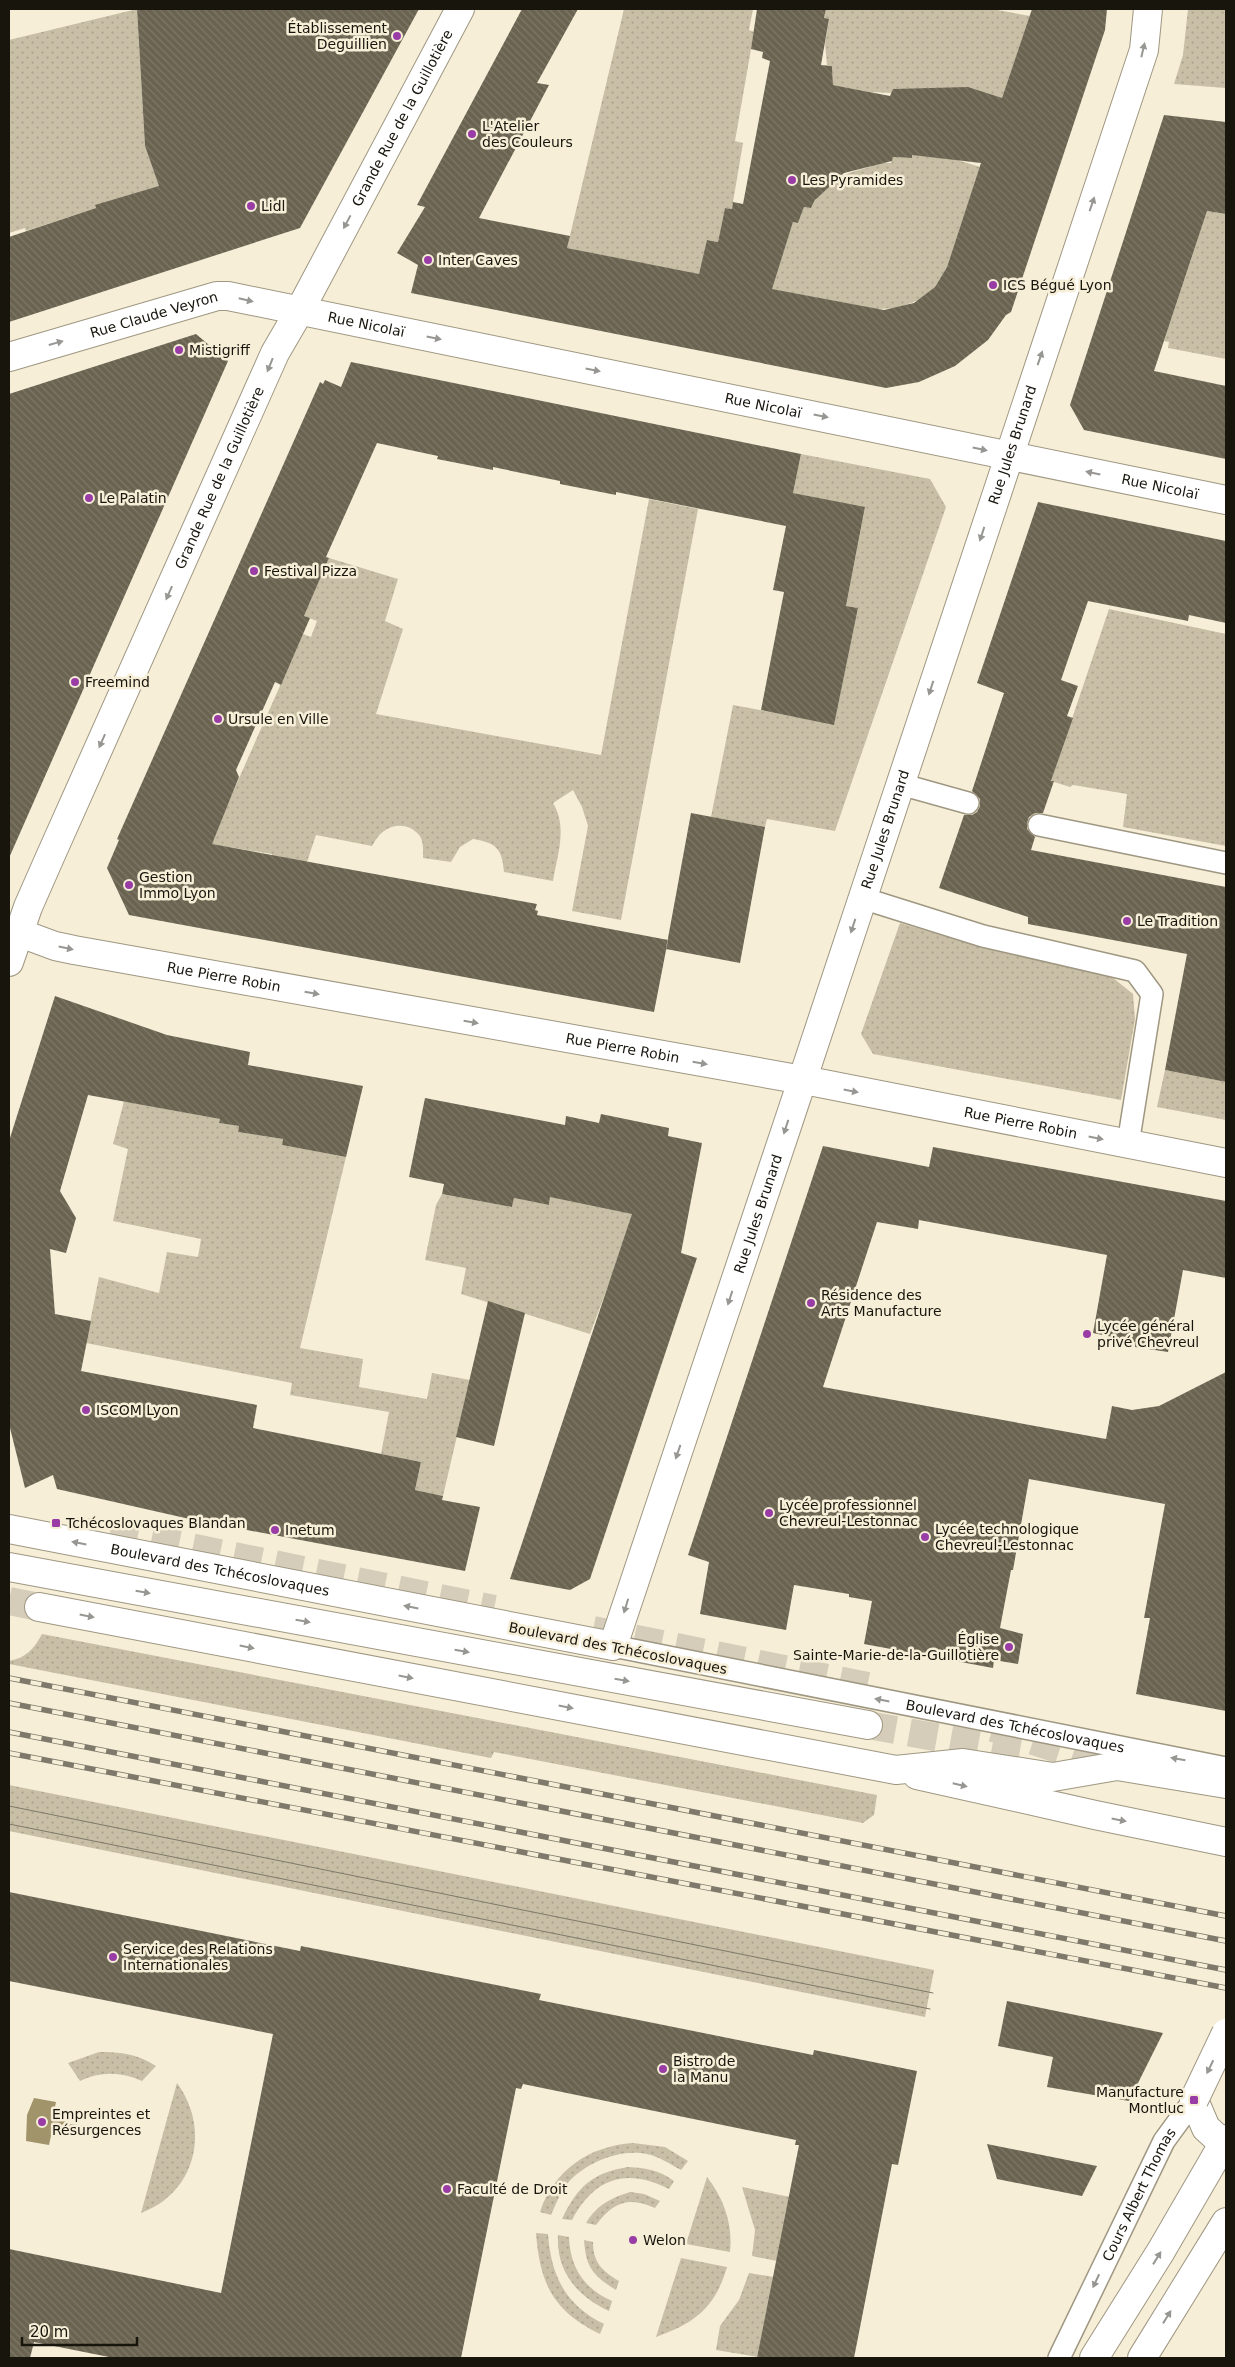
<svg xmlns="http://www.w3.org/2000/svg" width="1235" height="2367" font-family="'DejaVu Sans',sans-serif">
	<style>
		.green { fill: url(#green-dots) }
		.water { fill: #a1936a }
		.building { fill: url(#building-back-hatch); fill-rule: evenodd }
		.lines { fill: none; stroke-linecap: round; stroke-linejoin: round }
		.primary-tunnel { stroke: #d5cdb9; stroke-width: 28; stroke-dasharray: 28 14; stroke-linecap: butt }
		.lane-casing { stroke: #9f9782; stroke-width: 24 }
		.street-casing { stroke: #9f9782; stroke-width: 30 }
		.secondary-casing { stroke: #9f9782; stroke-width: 30 }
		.primary-casing { stroke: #9f9782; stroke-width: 30 }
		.lane { stroke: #fff; stroke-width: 21 }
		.street { stroke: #fff; stroke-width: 28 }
		.secondary { stroke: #fff; stroke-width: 28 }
		.primary { stroke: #fff; stroke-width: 28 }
		.tram { stroke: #7e796a; stroke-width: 1 }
		.rail-casing { stroke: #7e796a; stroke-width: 5.5 }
		.rail { stroke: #f6eed7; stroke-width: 4; stroke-dasharray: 11; stroke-linecap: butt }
		.secondary-bridge-casing { stroke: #9f9782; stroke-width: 30; stroke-linecap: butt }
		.secondary-bridge { stroke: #fff; stroke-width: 28 }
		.oneway { fill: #979692 }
		.poi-dot { fill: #9a3ca6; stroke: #f6eed7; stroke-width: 2 }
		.labels { text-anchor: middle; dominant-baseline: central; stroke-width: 5; stroke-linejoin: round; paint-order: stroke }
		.poi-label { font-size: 14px; fill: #18150d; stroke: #f6eed7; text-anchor: start }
		.street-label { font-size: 14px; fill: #18150d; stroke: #f6eed7 }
	</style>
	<defs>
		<pattern id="green-dots" width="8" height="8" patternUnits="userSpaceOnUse" patternTransform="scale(1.25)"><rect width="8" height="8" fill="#c8bfa6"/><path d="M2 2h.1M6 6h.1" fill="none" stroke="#aba38e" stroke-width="1.8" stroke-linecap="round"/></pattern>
		<pattern id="building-back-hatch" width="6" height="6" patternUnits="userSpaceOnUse" patternTransform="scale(1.25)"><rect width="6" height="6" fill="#6a6350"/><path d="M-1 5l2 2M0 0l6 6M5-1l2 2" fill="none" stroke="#7e786a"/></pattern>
	</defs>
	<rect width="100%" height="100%" fill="#f6eed7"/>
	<path class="green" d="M137,9L145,146L160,188L95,206L96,208L26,231L25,228L9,233V40Z
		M624,9H753L749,30L754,32L735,141L743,143L733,202L732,209L725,208L718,242L708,240L699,275L567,248Z
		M826,9H992L1030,16L1002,98L870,92L833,85L832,66L827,65L825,44L829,20L824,18Z
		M1188,9H1226V88L1174,84L1183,55Z
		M932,152L980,167L947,267L935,287L921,299L898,308L877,309L771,289L793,222L798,223L804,207L811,208C825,181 842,174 870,167L872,163H891L893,157L912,158V155Z
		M1207,211L1226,214V359L1168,348L1169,342L1164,341Z
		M801,454L930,479L946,507L835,831L767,819L765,827L711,817L733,705L834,724L858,608L846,606L865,508L793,493Z
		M649,499L698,509L621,920L572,911L588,826L582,807L573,790L553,803C568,828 557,855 553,881L504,872C502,848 496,843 473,839L460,847L451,862L423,858C423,851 424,841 419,835C410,824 395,823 384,831C379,834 375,841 372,846L316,835L304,871L270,865L272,854L229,847L215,854L201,829L221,819L303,634L311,637L317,621L304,616L329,558L398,579L385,621L403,629L376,714L601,755Z
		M1109,609L1226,634V846L1123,827L1127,794L1073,785L1070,787L1051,781Z
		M900,923L981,947L1112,977L1133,994L1135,1019L1121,1100L873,1054L861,1034Z
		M1165,1070L1226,1082V1120L1157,1107Z
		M124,1101L220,1119L219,1123L239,1126L238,1132L283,1139L282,1145L346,1157L300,1348L363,1359L359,1387L427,1399L432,1373L470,1380L443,1496L415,1490L421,1462L381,1454L389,1412L290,1395L292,1383L86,1343L99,1277L159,1293L167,1252L198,1257L201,1239L113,1221L128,1149L113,1144Z
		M551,1192L635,1214L590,1334L461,1294L466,1268L425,1260L436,1205L442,1194L512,1207L514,1198L549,1205Z
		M42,1634L877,1795L874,1815L863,1823L494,1752L491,1758L9,1664V1661C26,1658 34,1649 42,1634Z
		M9,1785L934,1970L925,2017L9,1831Z
		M99,2052C120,2052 138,2054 156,2066L142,2081C121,2072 101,2071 80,2081L68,2063Z
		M177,2083C211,2129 196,2193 141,2213Z
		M633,2143L665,2147L688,2161L681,2170C670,2164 660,2157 647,2154C620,2148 584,2163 567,2184C560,2193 556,2204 551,2215L540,2212C554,2170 589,2146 633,2143Z
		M628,2167C646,2168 659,2170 674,2181L669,2189C626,2167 594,2178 572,2220L562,2219C578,2186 592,2173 628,2167Z
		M707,2177C724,2199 733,2224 730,2252L686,2244Z
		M742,2187L790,2197L777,2261L752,2256L755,2230Z
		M630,2192L644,2194L660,2201L655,2208C629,2196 613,2202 596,2225L586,2223C597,2205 611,2198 630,2192Z
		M536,2233L548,2234C551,2275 565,2305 604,2324L600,2334C553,2311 540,2284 536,2233Z
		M558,2235L569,2237C570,2267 584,2289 612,2301L609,2311C577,2296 556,2272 558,2235Z
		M584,2240L593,2242C593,2262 602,2271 619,2281L616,2290C592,2275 586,2267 584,2240Z
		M681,2258L727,2267C715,2308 695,2323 656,2337Z
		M749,2273L774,2277L758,2357L716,2350L720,2326L739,2300Z"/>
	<path class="water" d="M34,2098L56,2102L53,2116L69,2119V2124L88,2126V2133L69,2130L67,2134L52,2131L49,2145L26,2141L27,2115Z"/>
	<path class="building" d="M137,9H419L300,228L9,322V237L96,208L95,205L159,186L145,146Z
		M522,9H578L537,83L549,85L479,218L570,236L567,248L699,274L707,240L718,242L725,208L732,209L733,202L743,204L770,61L762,58L763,52L751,49L757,9H826L824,18L829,19L821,65L832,66L833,85L890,96L893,89L968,87L1002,98L1032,9H1107L1105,30L1011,312L1006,315L988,340L955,366L919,382L886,388L411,293L418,265L397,253L425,207L417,205ZM912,155L981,163L947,267L935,287L914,303L884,310L772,289L793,222L798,223L804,207L811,208L815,200L844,173L892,161L893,157L912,158Z
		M1164,115L1226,122V214L1207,211L1154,371L1226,386V459L1084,430L1070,405Z
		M196,334L228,361L9,858V394Z
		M351,362L801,454L793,493L865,507L846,606L858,608L834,725L761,710L784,592L773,590L786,526L616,492V495L560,484V481L493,467V470L437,459L438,456L377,443L326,557L329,558L304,616L310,618L281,685L275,682L236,770L239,777L212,844L537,904L535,910L538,911L537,915L668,940L654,1012L129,915L107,868L119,840L117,839L320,382L323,384L325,380L341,387Z
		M1038,502L1226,541V623L1189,615L1188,621L1088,601L1061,680L1078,686L1067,716L1073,718L1051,781H1054L1043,813H1035L1029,817L1027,823V829L1035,837L1031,850L1226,887V1082L1165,1070L1187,954L1028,924V917L939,888L964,815H972L977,812L980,806V799L972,791L1004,693L977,683Z
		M691,813L765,827L740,963L666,949Z
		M55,996L167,1035L250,1052L248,1065L363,1086L346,1157L282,1145L283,1139L238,1132L239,1126L219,1123L220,1119L88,1095L60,1191L76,1218L66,1253L50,1249L55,1314L91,1321L81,1371L257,1405L253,1428L421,1462L415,1490L443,1496L442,1500L480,1507L465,1571L194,1520L57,1489L53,1475L25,1488L9,1424V1141Z
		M425,1098L565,1125L566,1116L599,1123L601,1114L669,1128L668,1136L702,1143L681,1253L697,1258L590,1579L570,1590L510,1579L632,1214L550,1197L549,1205L514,1198L512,1207L442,1194L444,1184L409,1177Z
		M823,1146L929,1167L933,1147L1226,1201V1278L1183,1270L1168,1352L1135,1347V1342L1093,1333L1107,1255L919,1220L918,1229L877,1222L823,1387L1106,1439L1112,1406L1132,1410L1159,1406L1226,1372V1711L1136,1694L1150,1618H1144L1165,1504L1029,1479L1013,1570H1011L1000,1628L1023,1634L1018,1664L994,1660L993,1668L864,1644L872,1601L849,1597V1594L794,1585L786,1630L700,1614L709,1562L688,1555Z
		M488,1301L525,1313L494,1446L456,1437Z
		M9,1892L300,1951L301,1946L541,1994L539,2000L813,2055L814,2050L917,2071L898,2165L892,2164L854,2358H757L799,2145H795L796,2140L523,2084L521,2089L516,2088L461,2358H114L34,2342L30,2358H9V2249L221,2293L273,2034L9,1981Z
		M1007,2001L1163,2033L1129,2101L1047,2087L1053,2057L998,2046Z
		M987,2144L1097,2166L1082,2196L997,2179Z"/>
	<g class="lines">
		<path class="primary-tunnel" d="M68,1531L136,1536L494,1609
			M9,1601L39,1607
			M593,1630L872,1687
			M868,1725L1024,1753
			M993,1728L1080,1756L1122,1766"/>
		<defs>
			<g id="lane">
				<path d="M900,784L968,803"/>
				<path d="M1039,825L1226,863"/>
				<path d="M862,898L983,936L1135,971L1152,994L1128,1144"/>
				<path id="s1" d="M613,1646L1226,1768"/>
				<path id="s2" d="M1059,2358L1164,2141L1194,2100"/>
			</g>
			<g id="street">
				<path id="s3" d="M9,357L217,296H228L1226,500"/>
				<path id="s4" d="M20,933L55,946L74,950L814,1082L1226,1163"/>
				<path id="s5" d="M9,1529L613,1646C793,1115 965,582 1144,50L1148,9"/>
			</g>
			<g id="secondary">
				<path id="s6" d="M9,962L28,907L50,857L275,353L300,310L460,9"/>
				<path d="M1194,2100L1206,2128L1226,2146"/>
			</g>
			<path id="primary" d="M9,1567L868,1725
				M39,1607L896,1770L963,1763L1053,1777L1117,1766L1226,1784
				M917,1775L1095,1815L1226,1842
				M1094,2358L1161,2251L1226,2139
				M1142,2358L1226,2222"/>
		</defs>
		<use href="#lane" class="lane-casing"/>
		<use href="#street" class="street-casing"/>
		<use href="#secondary" class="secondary-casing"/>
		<use href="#primary" class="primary-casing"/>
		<use href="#lane" class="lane"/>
		<use href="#street" class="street"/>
		<use href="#secondary" class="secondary"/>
		<use href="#primary" class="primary"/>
		<path class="tram" d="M9,1806L933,1993
			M9,1824L930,2009"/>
		<defs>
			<path id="rail" d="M9,1678L1226,1916
				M9,1703L1226,1941
				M9,1732L1226,1970
				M9,1753L1226,1988"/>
		</defs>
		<use href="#rail" class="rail-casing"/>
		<use href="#rail" class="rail"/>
		<defs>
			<path id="secondary-bridge" d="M1194,2100L1226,2033"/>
		</defs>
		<use href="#secondary-bridge" class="secondary-bridge-casing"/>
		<use href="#secondary-bridge" class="secondary-bridge"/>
	</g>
	<defs><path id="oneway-solid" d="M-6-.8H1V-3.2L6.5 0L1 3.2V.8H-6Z" transform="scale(1.25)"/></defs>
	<g class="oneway">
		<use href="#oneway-solid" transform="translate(1143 50) rotate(-77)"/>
		<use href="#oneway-solid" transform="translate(1092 204) rotate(-71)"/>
		<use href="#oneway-solid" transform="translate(347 222) rotate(118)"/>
		<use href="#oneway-solid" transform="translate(246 300) rotate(13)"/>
		<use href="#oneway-solid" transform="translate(434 338) rotate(11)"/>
		<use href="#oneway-solid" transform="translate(56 343) rotate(-16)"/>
		<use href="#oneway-solid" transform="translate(1040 358) rotate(-71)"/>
		<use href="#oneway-solid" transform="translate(270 365) rotate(112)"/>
		<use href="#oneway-solid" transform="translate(593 370) rotate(11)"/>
		<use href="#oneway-solid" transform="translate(821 416) rotate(11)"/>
		<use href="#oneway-solid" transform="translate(980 449) rotate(12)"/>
		<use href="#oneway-solid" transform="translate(1093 473) rotate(-168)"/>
		<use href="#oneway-solid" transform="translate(982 534) rotate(108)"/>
		<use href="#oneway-solid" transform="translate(169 593) rotate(114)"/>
		<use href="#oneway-solid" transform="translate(931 688) rotate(108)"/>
		<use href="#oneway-solid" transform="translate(102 741) rotate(114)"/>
		<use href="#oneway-solid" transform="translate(853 926) rotate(108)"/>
		<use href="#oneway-solid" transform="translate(66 948) rotate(12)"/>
		<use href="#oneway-solid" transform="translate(312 993) rotate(10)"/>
		<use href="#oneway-solid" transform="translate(471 1022) rotate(10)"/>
		<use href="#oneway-solid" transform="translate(700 1063) rotate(10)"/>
		<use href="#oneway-solid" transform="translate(851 1091) rotate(11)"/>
		<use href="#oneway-solid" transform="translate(786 1127) rotate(108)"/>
		<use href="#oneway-solid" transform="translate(1096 1138) rotate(11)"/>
		<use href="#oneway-solid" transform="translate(730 1298) rotate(108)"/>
		<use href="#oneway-solid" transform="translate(678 1452) rotate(109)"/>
		<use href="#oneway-solid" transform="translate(79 1543) rotate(-169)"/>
		<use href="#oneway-solid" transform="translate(143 1592) rotate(10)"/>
		<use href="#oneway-solid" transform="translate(626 1606) rotate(107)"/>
		<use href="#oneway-solid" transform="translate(411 1607) rotate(-169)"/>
		<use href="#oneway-solid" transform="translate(87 1616) rotate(11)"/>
		<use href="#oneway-solid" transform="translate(303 1621) rotate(10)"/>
		<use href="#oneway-solid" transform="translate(247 1647) rotate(11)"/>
		<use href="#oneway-solid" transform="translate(462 1651) rotate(10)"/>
		<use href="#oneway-solid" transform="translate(406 1677) rotate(11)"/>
		<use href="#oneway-solid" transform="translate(622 1680) rotate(10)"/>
		<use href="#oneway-solid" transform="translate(882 1700) rotate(-169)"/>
		<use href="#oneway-solid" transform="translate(566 1707) rotate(11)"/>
		<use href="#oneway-solid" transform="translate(1178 1759) rotate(-170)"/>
		<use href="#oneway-solid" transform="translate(960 1785) rotate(13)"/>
		<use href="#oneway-solid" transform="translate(1119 1820) rotate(11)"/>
		<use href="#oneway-solid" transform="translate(1210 2067) rotate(116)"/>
		<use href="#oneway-solid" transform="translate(1157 2258) rotate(-58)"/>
		<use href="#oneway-solid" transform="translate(1096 2281) rotate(115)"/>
		<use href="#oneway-solid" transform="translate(1167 2317) rotate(-58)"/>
	</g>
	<g class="poi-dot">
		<circle cx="397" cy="36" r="5"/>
		<circle cx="472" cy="134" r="5"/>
		<circle cx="792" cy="180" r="5"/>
		<circle cx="251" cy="206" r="5"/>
		<circle cx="428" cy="260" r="5"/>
		<circle cx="993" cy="285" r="5"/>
		<circle cx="179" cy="350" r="5"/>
		<circle cx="89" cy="498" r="5"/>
		<circle cx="254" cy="571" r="5"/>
		<circle cx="75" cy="682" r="5"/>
		<circle cx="218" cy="719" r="5"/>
		<circle cx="129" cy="885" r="5"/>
		<circle cx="1127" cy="921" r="5"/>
		<circle cx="811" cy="1303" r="5"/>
		<circle cx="1087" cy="1334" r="5"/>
		<circle cx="86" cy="1410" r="5"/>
		<circle cx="769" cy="1513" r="5"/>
		<rect x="51" y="1518" width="10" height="10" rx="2.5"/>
		<circle cx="275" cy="1530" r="5"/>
		<circle cx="925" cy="1537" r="5"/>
		<circle cx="1009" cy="1647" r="5"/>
		<circle cx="113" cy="1957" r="5"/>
		<circle cx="663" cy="2069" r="5"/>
		<rect x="1189" y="2095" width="10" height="10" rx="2.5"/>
		<circle cx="42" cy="2122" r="5"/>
		<circle cx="447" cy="2189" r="5"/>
		<circle cx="633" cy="2240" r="5"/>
	</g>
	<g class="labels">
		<g class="poi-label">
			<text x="387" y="28" text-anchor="end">Établissement<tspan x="387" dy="16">Deguillien</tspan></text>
			<text x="482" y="126">L'Atelier<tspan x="482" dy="16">des Couleurs</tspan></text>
			<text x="802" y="180">Les Pyramides</text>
			<text x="261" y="206">Lidl</text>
			<text x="438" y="260">Inter Caves</text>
			<text x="1003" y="285">ICS Bégué Lyon</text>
			<text x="189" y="350">Mistigriff</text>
			<text x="99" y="498">Le Palatin</text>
			<text x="264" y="571">Festival Pizza</text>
			<text x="85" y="682">Freemind</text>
			<text x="228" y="719">Ursule en Ville</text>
			<text x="139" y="877">Gestion<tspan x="139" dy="16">Immo Lyon</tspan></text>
			<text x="1137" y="921">Le Tradition</text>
			<text x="821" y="1295">Résidence des<tspan x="821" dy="16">Arts Manufacture</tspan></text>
			<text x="1097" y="1326">Lycée général<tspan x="1097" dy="16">privé Chevreul</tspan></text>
			<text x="96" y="1410">ISCOM Lyon</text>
			<text x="779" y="1505">Lycée professionnel<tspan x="779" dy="16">Chevreul-Lestonnac</tspan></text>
			<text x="66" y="1523">Tchécoslovaques Blandan</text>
			<text x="935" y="1529">Lycée technologique<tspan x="935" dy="16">Chevreul-Lestonnac</tspan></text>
			<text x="285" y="1530">Inetum</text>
			<text x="999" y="1639" text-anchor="end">Église<tspan x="999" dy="16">Sainte-Marie-de-la-Guillotière</tspan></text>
			<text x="123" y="1949">Service des Relations<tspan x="123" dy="16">Internationales</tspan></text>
			<text x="673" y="2061">Bistro de<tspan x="673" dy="16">la Manu</tspan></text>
			<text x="1184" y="2092" text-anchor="end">Manufacture<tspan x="1184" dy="16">Montluc</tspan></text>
			<text x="52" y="2114">Empreintes et<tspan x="52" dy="16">Résurgences</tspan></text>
			<text x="457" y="2189">Faculté de Droit</text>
			<text x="643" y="2240">Welon</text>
		</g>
		<g class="street-label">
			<text stroke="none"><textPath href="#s6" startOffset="932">Grande Rue de la Guillotière</textPath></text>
			<text stroke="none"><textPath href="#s3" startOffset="151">Rue Claude Veyron</textPath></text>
			<text stroke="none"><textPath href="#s3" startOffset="369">Rue Nicolaï</textPath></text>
			<text stroke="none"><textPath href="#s3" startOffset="774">Rue Nicolaï</textPath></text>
			<text stroke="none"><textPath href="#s5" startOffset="1881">Rue Jules Brunard</textPath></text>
			<text stroke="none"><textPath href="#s6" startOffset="528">Grande Rue de la Guillotière</textPath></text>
			<text stroke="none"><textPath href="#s3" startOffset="1179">Rue Nicolaï</textPath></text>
			<text stroke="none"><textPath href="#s5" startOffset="1476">Rue Jules Brunard</textPath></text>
			<text stroke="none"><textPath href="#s4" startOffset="209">Rue Pierre Robin</textPath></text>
			<text stroke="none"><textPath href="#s4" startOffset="614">Rue Pierre Robin</textPath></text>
			<text stroke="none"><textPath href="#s4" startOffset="1019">Rue Pierre Robin</textPath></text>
			<text stroke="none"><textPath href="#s5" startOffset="1071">Rue Jules Brunard</textPath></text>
			<text stroke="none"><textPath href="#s5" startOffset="215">Boulevard des Tchécoslovaques</textPath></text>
			<text transform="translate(618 1648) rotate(11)">Boulevard des Tchécoslovaques</text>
			<text stroke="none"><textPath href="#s1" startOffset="410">Boulevard des Tchécoslovaques</textPath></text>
			<text stroke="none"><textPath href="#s2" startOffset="182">Cours Albert Thomas</textPath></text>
		</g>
	</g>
	<rect width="1235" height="2367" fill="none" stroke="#18150d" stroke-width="20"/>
	<path d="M22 2337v8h115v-8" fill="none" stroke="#18150d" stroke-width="2.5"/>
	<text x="30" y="2337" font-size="15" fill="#18150d" stroke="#f6eed7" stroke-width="4" paint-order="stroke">20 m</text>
</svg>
